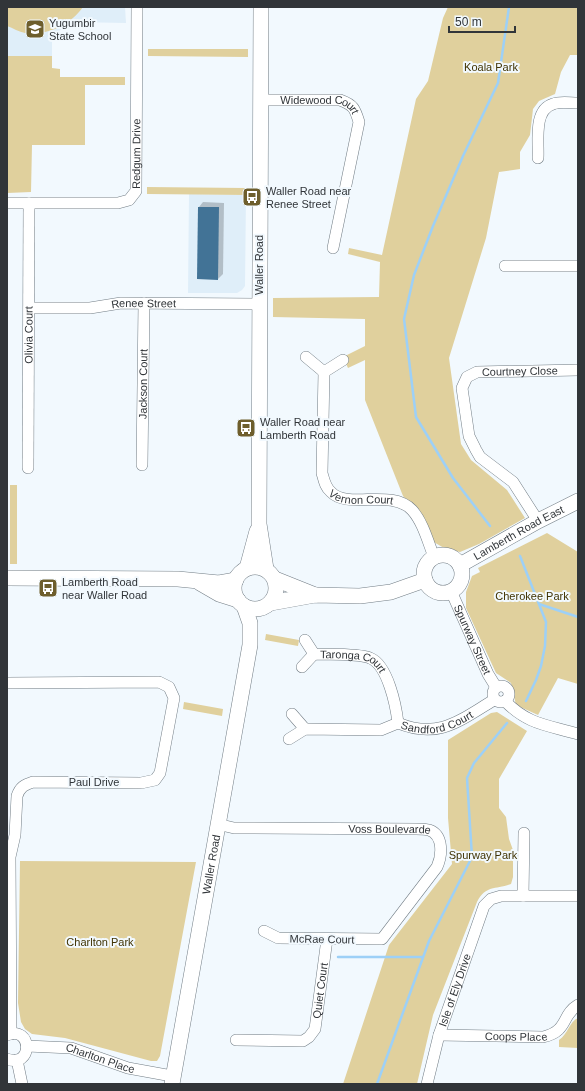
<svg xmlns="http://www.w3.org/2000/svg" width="585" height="1091" font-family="Helvetica,sans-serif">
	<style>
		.built { fill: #dfeef9 }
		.green { fill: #e0d09d }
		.shadow { fill: #0003 }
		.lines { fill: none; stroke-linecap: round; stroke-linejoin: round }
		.stream { stroke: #9dd0f7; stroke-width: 2.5 }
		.building { fill: #427396 }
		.street-casing { stroke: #727d85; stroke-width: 12 }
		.secondary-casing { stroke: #727d85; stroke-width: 16 }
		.street { stroke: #fff; stroke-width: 11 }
		.secondary { stroke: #fff; stroke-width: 15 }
		.labels { text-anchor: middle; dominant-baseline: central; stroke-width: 4; stroke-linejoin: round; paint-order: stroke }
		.poi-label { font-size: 11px; fill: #313539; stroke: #f2f9fe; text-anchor: start }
		.park-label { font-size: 11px; fill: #403303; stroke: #f2f9fe }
		.street-label { font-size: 11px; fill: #313539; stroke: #f2f9fe }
	</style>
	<rect width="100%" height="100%" fill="#f2f9fe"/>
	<path class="built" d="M7,7H125L126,23L73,22L52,35V56H7Z
		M189,194L246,195L245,286L242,290L237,293H188Z"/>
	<path class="green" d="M7,7H83C70,25 47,36 25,33C19,32 13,28 7,26Z
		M448,7H578V55H570L561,72L555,94L539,101L533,109L530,135L520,152V169L499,172L486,238L449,358L461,444L471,460L507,490L525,518L479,544L460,552L444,548L432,541L422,516L403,496L365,400V360L348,368L343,357L365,346V319L273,317V298L379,297L380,262L348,254L349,248L382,255L416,99L428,81L443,18Z
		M148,49H248V57L148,56Z
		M7,56H52V68L60,69V77H125V85H85V145H32L31,192L7,193Z
		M147,187L246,188V195L147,194Z
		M10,485H17V564H10Z
		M547,533L578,552V684L558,678L538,715L516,705L511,683L496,673L466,608V592L472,576L480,572L478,568Z
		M266,634L299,640L298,646L265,640Z
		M184,702L223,709L222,716L183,709Z
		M497,712L527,731L499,779V808L506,817L509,839L513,850V877L511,884C495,890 486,885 477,902L433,1015L417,1084H343L389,945L452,864L448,818V740L491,713Z
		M20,861L196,862L160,1056L157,1061H151L65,1038L32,1034L25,1029L21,1022L18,1003Z
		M578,1018V1048L559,1047V1040C568,1034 569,1022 578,1018Z"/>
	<path class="shadow" d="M203,202L224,203L223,274L218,279L198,278L199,207Z"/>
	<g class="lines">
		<path class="stream" d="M490,526L453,478L416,417L404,319L414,275L433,226L463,156L498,83L509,7
			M520,556L546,622L545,646L541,666L536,680L526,701
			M539,604L578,617
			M338,957H423
			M377,1084L429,941L472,857L467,778L474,763L507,723"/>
	</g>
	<path class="building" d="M198,207H219L218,280L197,279Z"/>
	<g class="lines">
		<defs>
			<g id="street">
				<path id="s1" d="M261,100H340C354,105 355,109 359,122L333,248"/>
				<path d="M538,158C539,142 533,110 553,104C560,101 570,103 578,103"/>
				<path id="s2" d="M7,203H118L129,200L136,191L137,7"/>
				<path d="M505,266H578"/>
				<path id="s3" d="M29,308H90L121,303L259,304"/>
				<path d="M306,357L324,372L343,360"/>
				<path id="s4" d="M324,372L322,473C324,480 325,487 331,492C348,510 391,488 412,510C423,522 428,542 434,557"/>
				<path id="s5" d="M142,465L144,303"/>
				<path id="s6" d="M28,468L29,203"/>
				<path id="s7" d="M538,521L513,482L480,457L476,450L469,436L462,388L467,377L477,372L578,370"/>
				<path id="s8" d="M451,591L488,674L496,687"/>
				<path id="s9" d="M314,654C330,655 356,653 370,658C388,665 396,706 398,723"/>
				<path d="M302,667L314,654L305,640"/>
				<path d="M7,683L159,682L169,687L174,698L160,773L155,780L141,783L33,782C24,785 20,787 17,796L15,835L10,857L11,1034"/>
				<circle cx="501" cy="694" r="8"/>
				<path d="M505,701C528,725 548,725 578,734"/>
				<path d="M292,714L305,729"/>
				<path id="s10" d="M289,739L305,729L381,730L398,723C439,740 460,720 494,700"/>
				<path id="s11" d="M217,824L234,828L416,829C420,829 425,829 429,830C444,835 442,856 437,867L382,939L278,938L264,931"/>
				<path d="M523,896L524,833"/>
				<path d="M7,1035C33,1025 33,1069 7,1059"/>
				<path id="s12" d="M439,1035L543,1037C569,1031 561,1015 578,1005"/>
				<path id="s13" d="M236,1040L303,1041L309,1037L315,1029L327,939"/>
				<path id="s14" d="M27,1046L71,1048L128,1068L172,1076"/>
				<path d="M17,1060L22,1084"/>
				<path id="s15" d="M427,1084L439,1035L484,906L491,899L501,896H578"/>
			</g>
			<g id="secondary">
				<path d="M261,7L259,524L266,569"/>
				<circle cx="443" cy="574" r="19"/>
				<path id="s16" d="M460,565L538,521L578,501"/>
				<circle cx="255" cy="588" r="21"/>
				<path d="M247,568L257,531"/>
				<path d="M7,578L178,579L219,583L236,580"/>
				<path d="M275,579L315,595"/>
				<path d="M200,583L219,594L238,600"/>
				<path d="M271,603L315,595L360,596L391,592L425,580"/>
				<path id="s17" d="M172,1084L250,645V623L244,606"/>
			</g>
		</defs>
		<use href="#street" class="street-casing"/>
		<use href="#secondary" class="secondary-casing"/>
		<use href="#street" class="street"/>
		<use href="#secondary" class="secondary"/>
	</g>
	<defs>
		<symbol id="school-square" viewBox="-11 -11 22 22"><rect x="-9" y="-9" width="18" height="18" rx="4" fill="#6e5e2c" stroke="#f2f9fe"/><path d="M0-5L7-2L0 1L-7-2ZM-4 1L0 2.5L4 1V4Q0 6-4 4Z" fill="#fff"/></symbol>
		<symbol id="bus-square" viewBox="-11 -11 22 22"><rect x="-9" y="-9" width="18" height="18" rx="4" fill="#6e5e2c" stroke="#f2f9fe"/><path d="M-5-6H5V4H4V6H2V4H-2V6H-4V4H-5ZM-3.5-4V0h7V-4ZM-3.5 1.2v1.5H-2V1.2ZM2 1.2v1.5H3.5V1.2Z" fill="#fff"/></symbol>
	</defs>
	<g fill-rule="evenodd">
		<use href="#school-square" x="24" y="18" width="22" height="22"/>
		<use href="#bus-square" x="241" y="186" width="22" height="22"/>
		<use href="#bus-square" x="235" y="417" width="22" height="22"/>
		<use href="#bus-square" x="37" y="577" width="22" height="22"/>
	</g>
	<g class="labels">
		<g class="poi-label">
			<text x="49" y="23">Yugumbir<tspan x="49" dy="13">State School</tspan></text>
			<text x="266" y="191">Waller Road near<tspan x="266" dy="13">Renee Street</tspan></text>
			<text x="260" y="422">Waller Road near<tspan x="260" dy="13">Lamberth Road</tspan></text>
			<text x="62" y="582">Lamberth Road<tspan x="62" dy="13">near Waller Road</tspan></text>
		</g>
		<g class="park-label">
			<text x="491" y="67">Koala Park</text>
			<text x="532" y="596">Cherokee Park</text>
			<text x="483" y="855">Spurway Park</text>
			<text x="100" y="942">Charlton Park</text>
		</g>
		<g class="street-label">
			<text stroke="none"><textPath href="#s1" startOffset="60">Widewood Court</textPath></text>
			<text stroke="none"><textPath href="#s2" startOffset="171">Redgum Drive</textPath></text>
			<text transform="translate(259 265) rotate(-90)">Waller Road</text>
			<text stroke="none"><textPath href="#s3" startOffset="115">Renee Street</textPath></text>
			<text stroke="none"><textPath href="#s6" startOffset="133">Olivia Court</textPath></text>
			<text stroke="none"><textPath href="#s7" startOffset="226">Courtney Close</textPath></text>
			<text stroke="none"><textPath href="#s5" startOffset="81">Jackson Court</textPath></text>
			<text stroke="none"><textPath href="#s4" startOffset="154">Vernon Court</textPath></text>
			<text stroke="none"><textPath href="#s16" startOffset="67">Lamberth Road East</textPath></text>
			<text stroke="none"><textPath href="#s8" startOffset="53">Spurway Street</textPath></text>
			<text stroke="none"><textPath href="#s9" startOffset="41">Taronga Court</textPath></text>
			<text stroke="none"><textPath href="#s10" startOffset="154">Sandford Court</textPath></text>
			<text x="94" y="782">Paul Drive</text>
			<text stroke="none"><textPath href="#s11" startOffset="173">Voss Boulevarde</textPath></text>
			<text stroke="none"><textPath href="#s17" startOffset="223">Waller Road</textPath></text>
			<text transform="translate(322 939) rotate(1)">McRae Court</text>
			<text stroke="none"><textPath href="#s13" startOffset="123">Quiet Court</textPath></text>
			<text stroke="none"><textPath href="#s15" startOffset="98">Isle of Ely Drive</textPath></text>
			<text stroke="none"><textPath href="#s12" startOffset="77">Coops Place</textPath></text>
			<text stroke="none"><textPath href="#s14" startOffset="75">Charlton Place</textPath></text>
		</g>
	</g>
	<rect width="585" height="1091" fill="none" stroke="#313539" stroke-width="16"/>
	<path d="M449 26v6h66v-6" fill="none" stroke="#313539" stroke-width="2"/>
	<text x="455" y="26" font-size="12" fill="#313539" stroke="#f2f9fe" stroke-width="3" paint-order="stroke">50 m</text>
</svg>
